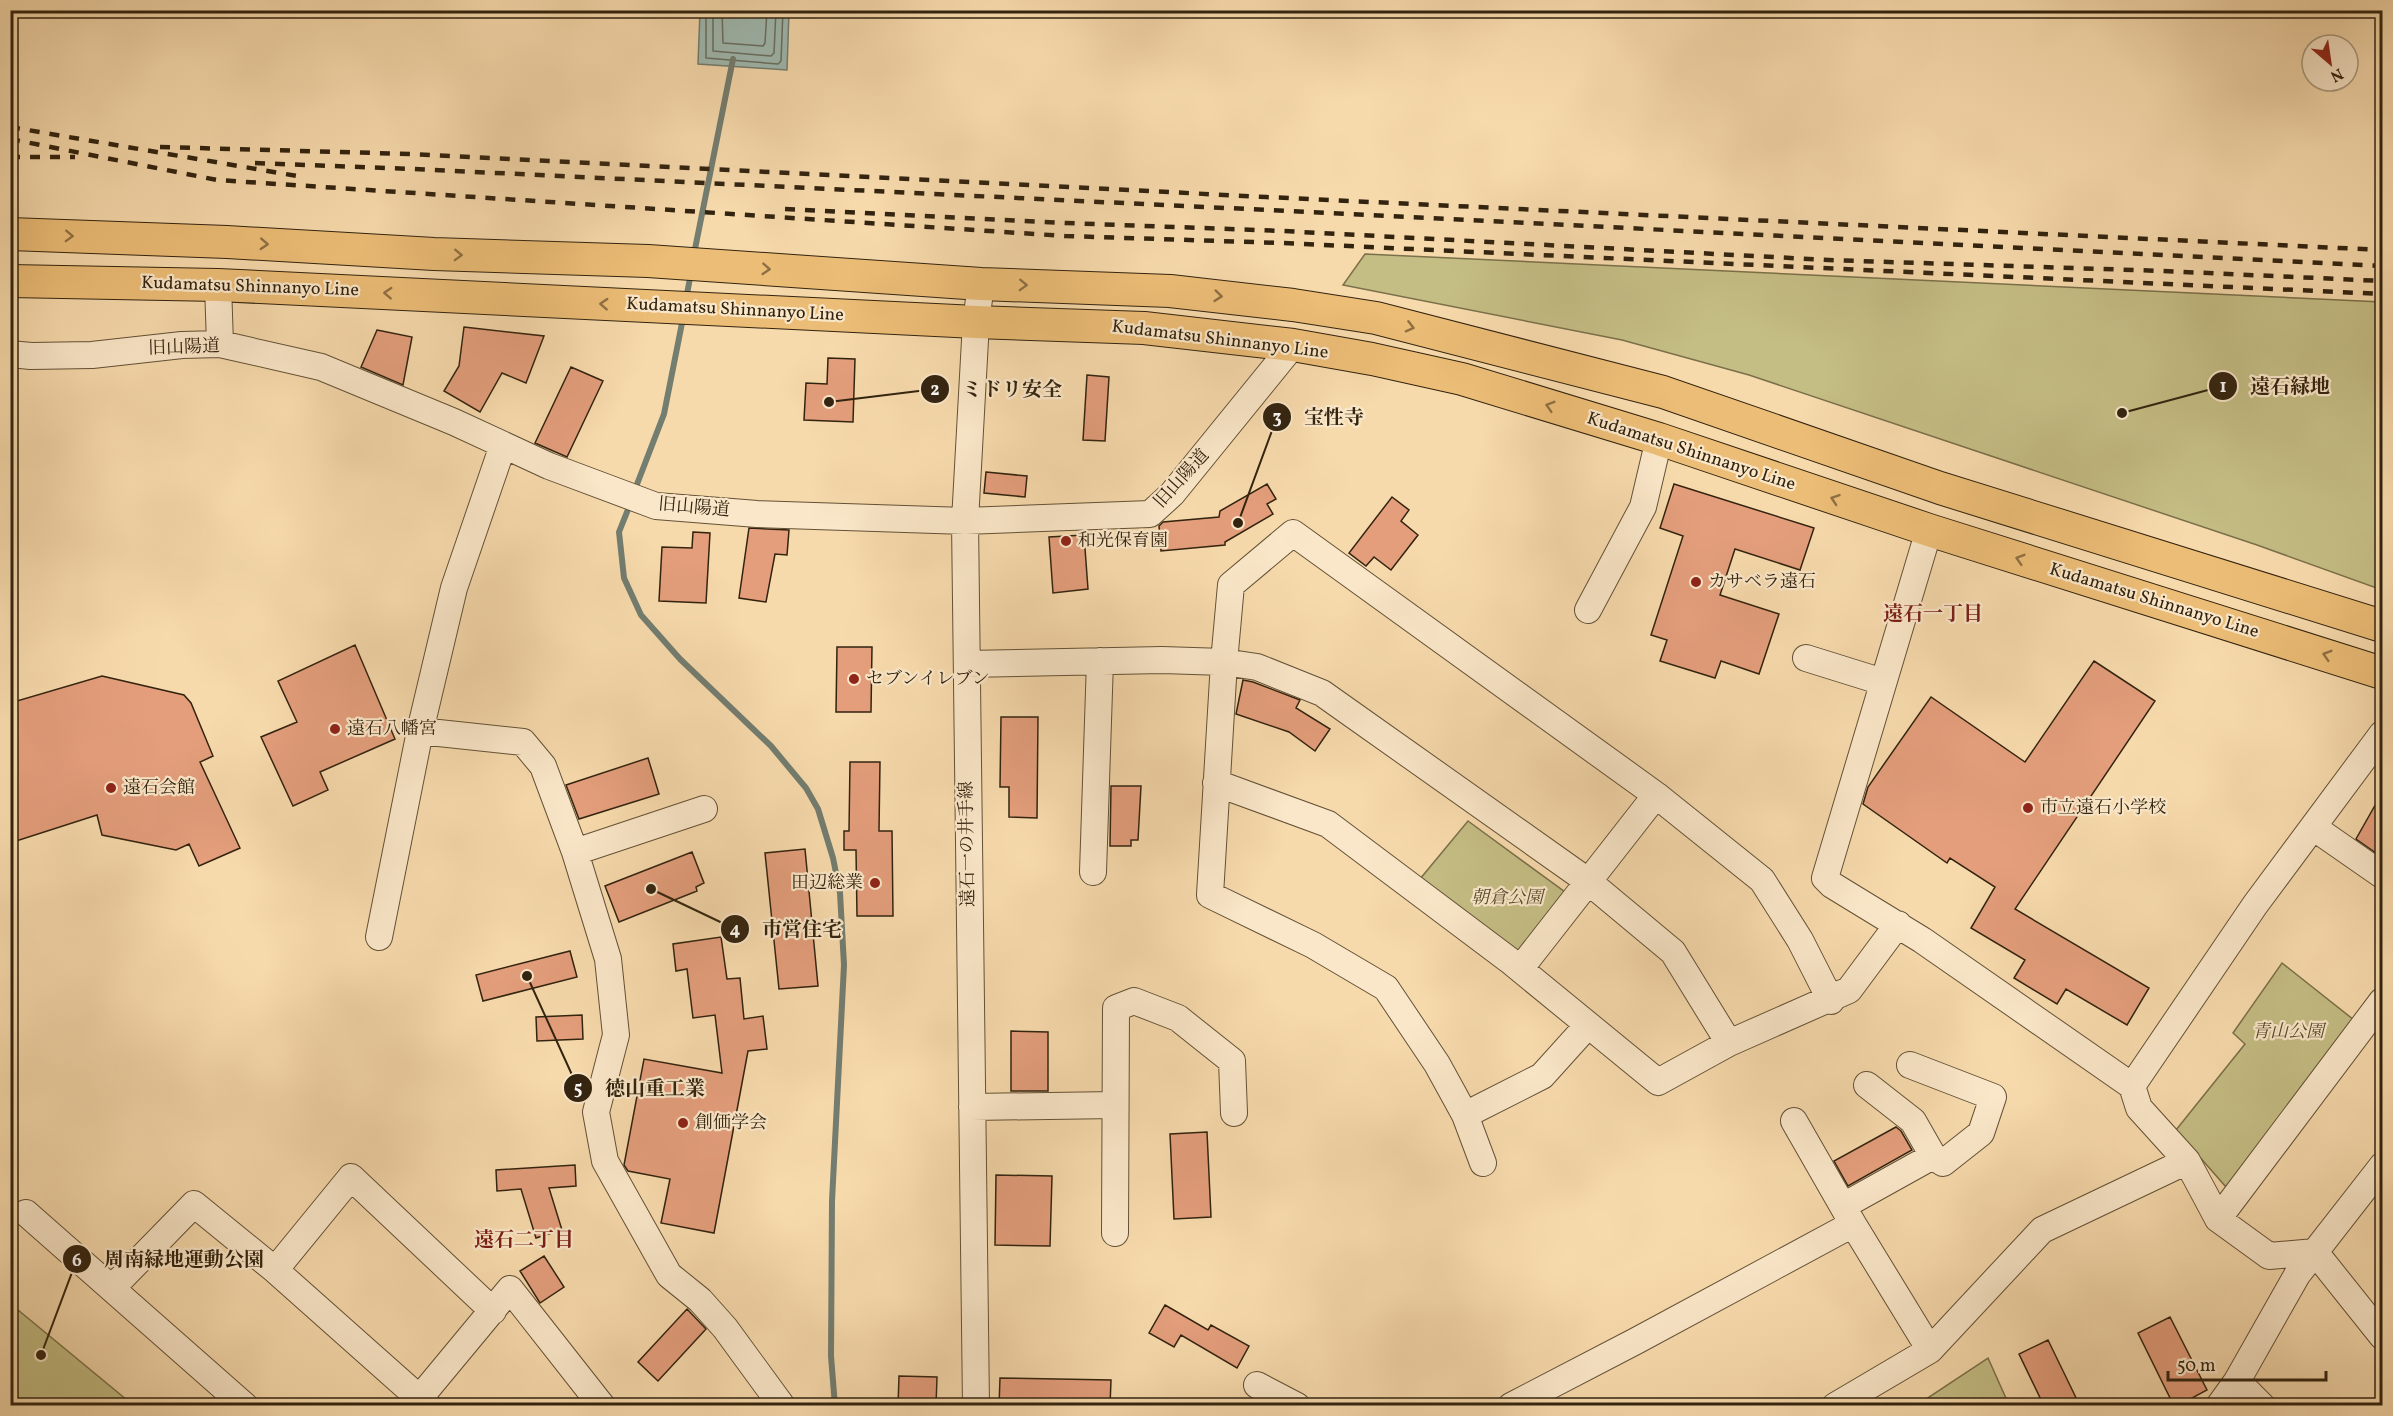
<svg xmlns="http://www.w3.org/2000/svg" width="2393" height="1416" font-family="Vollkorn,'Noto Serif JP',serif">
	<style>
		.green { fill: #c4bd84; stroke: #7b704a; stroke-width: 1.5 }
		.water { fill: #9fb9b1; stroke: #737d70; stroke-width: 1.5 }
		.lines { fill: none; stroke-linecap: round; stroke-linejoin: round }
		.shore { stroke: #686e60; stroke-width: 1.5 }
		.stream { stroke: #737d70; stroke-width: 6 }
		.building { fill: #e49e7c; stroke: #32230f; stroke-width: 1.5 }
		.minor-casing { stroke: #635136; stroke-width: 28 }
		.major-casing { stroke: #32230f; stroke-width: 34 }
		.minor { stroke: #fae7c9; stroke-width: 26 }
		.major { stroke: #ecbd76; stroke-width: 32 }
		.rail { stroke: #32230f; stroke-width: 4.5; stroke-dasharray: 10 10; stroke-linecap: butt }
		.oneway { stroke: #8f7042 }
		.poi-dot { fill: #8f2418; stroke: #fae7c9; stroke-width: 2 }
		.labels { text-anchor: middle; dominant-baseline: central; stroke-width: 4.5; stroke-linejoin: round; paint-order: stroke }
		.street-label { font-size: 18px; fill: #32230f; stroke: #fae7c9 }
		.poi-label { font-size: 18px; fill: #32230f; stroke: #fae7c9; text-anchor: start }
		.park-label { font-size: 18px; font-style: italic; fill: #564a2c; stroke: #fae7c9 }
		.neighbourhood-label { font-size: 20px; font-weight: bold; fill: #7a1f14; stroke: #fae7c9 }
		.leader { fill: none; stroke: #32230f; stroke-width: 2 }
		.callout-dot { fill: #32230f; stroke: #fae7c9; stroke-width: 2 }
		.mark-label { font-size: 18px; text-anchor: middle; font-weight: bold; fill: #fff }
		.callout-label { font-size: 20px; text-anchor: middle; font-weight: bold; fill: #32230f; stroke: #fae7c9; stroke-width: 4.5; stroke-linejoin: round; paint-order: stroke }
	</style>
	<rect width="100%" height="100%" fill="#f7daac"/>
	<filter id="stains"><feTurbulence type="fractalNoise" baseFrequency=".00333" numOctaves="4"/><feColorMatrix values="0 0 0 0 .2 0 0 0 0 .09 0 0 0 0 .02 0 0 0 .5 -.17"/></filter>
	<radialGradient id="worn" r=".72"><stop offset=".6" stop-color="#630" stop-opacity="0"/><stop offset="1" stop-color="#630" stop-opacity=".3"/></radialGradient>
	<path class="green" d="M1365,254L2382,302V590L2257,545L1749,375L1622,340L1343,285Z
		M1468,821L1565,892L1516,954L1420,879Z
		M2282,963L2354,1020L2226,1187L2176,1130L2245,1044L2233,1033Z
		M11,1304L12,1305L133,1405H11Z
		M1988,1358L2009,1405H1917Z"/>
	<path class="water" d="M700,11H789L787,70L698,64Z"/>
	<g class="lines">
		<path class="shore" d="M706,10V58L778,64L781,61L783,10
			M713,10V51L771,56L774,53L776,10
			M722,10L723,43L763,46L765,43L767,10"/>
		<path class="stream" d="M694,254L733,59
			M686,299L691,273
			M634,492L664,414L683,318
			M631,502L619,532L624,578L641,615L680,659L771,746L806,788L818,809L833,858L840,893L844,965L832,1201L831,1356L835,1406"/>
	</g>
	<path class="building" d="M464,327L544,336L526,383L502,373L480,412L444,391L459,366Z
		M377,330L412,337L403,385L361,367Z
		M828,358L855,359L853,422L804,420L806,383L827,384Z
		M571,367L603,381L567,457L535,443Z
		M1087,375L1109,377L1105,441L1083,440Z
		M986,472L1027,476L1025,497L984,493Z
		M1267,484L1276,499L1267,504L1273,514L1225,542V545L1161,551L1159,526L1163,522L1219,517L1220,511Z
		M1674,484L1814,528L1800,570L1735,549L1720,595L1779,614L1759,674L1721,661L1715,678L1660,661L1667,640L1651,635L1683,536L1660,528Z
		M1392,497L1409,510L1401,521L1418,535L1391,570L1374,557L1366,566L1349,553Z
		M749,528L789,530L787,555L775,554L766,602L739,598Z
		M693,532L710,533L706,603L659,601L662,547L692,548Z
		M1084,535L1088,589L1053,593L1049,537Z
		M355,645L395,739L320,772L328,790L293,806L261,737L297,722L278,681Z
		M837,647H872L871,712H836Z
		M2094,661L2155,701L2015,909L2149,988L2127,1025L2066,989L2057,1004L2014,978L2025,960L1971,928L1995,887L1950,858L1947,863L1863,804L1868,787L1931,697L2025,762Z
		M102,676L184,695L191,703L213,756L200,762L240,848L199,866L189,844L176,850L102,835L97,815L10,843V703Z
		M1243,680L1253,682L1300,700L1296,708L1330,729L1315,751L1289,732L1236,714Z
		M1001,717H1038L1037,818L1009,817V787H1000Z
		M648,758L659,794L579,819L566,785Z
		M850,762H880L879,831H892L893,916H857L856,850H844V831H849Z
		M1111,786H1141L1138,840H1131V846H1110Z
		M2382,793V842L2376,853L2356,839Z
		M805,849L818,986L779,989L765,853Z
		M692,852L704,883L696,887L697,891L619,922L605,886Z
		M721,937L727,979L740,978L744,1019L763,1016L767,1049L748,1051L714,1233L661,1223L670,1179L628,1171L624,1165L644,1059L722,1073L715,1015L693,1018L687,969L676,971L673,944Z
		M570,951L577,977L483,1001L476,975Z
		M582,1015L583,1039L537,1041L536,1017Z
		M1011,1031L1048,1032V1091H1011Z
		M1896,1127L1901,1131L1912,1150L1848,1186L1834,1161Z
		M1207,1132L1211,1217L1174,1219L1170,1134Z
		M575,1165L576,1186L549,1188L562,1230L536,1238L521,1189L497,1191L496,1170Z
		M996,1175L1052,1176L1050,1246L995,1245Z
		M544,1256L564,1287L540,1303L520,1271Z
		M1165,1305L1208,1330L1211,1325L1249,1346L1237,1368L1181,1335L1174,1347L1149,1333Z
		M687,1309L706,1329L658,1381L638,1362Z
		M2170,1317L2207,1390L2190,1399L2193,1406H2174L2138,1333Z
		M2048,1340L2080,1406H2044L2019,1354Z
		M899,1376L937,1377L936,1406H898Z
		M1000,1378L1111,1380L1110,1406H999Z"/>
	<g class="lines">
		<defs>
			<path id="minor" d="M218,285L220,344
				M10,354L31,356L92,355L182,345L220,344L321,367L454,422L549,466L656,506L757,514L965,521L1150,514L1172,494L1293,345
				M1929,530L1825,878L1832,885L1922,940L2132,1086L2139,1108L2187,1161L2218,1219L2269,1256L2315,1252
				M1588,610L1643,507L1659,439
				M1806,658L1883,682
				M967,664L1162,660L1224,662L1257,667L1322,693L1589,882L1673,952L1729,1043
				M420,731L523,742L543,766L575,852L608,959L616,1035L596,1112L605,1161L669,1275L700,1300L725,1328L782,1406
				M1216,783L1328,824L1509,960L1658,1082L1729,1043L1849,990L1898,924
				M2313,827L2382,875
				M575,852L704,809
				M1093,872L1100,661
				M379,937L420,731L454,588L503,445
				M1520,969L1656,795
				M1867,1085L1913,1121L1933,1156L1943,1163L1981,1133L1993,1097L1910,1065
				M2132,1086L2255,905L2382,734
				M972,1107L1115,1105
				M1465,1115L1542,1076L1588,1025
				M1794,1121L1853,1224
				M1483,1163L1465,1115L1437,1064L1386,988L1313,945L1210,895L1224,662L1231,585L1293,533L1656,795L1762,880L1800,940L1831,1001
				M1843,1206L1933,1156
				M26,1213L245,1406
				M2218,1219L2382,1001
				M1115,1233L1116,1008L1134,1001L1178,1018L1232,1061L1234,1113
				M2315,1252L2382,1336
				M275,1270L351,1177L493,1311
				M112,1288L194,1204L275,1270L428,1406
				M2237,1381L2262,1406
				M1257,1385L1297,1406
				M413,1406L510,1289L602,1406
				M976,1406L965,521L976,322L981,284
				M1511,1406L1636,1341L1853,1224L1930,1350
				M1835,1406L1930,1350L2042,1230L2187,1161
				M2219,1406L2237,1381L2297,1275L2382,1166"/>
			<path id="major" d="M10,234L227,242L434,254L648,261L981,284L1170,291L1293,305L1376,318L1663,392L1940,488L2382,626
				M10,281L218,285L976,322L1144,328L1293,345L1372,359L1462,379L1659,439L1929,530L2382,673"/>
		</defs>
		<use href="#minor" class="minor-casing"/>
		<use href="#major" class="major-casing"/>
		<use href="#minor" class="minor"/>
		<use href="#major" class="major"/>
		<path class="rail" d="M10,127L303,177
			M10,139L217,180L1065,236L1282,243L2382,294
			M160,147L411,154L1266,197L2382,250
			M10,157H75
			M255,163L414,169L1268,210L2382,266
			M785,209L1066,223L1283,231L1829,260L2163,271L2382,281"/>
	</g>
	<defs><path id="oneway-chevron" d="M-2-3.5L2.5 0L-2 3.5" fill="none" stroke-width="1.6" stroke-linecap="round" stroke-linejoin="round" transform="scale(1.5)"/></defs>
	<g class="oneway">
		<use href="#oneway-chevron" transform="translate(69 236) rotate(2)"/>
		<use href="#oneway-chevron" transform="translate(264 244) rotate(3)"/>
		<use href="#oneway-chevron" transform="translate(458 255) rotate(2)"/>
		<use href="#oneway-chevron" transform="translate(766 269) rotate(4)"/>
		<use href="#oneway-chevron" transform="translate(1023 285) rotate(2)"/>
		<use href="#oneway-chevron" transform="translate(388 293) rotate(-177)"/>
		<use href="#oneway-chevron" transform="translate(1218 296) rotate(6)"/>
		<use href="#oneway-chevron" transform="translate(604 304) rotate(-177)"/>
		<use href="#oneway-chevron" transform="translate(1410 327) rotate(14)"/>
		<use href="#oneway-chevron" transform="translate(1550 406) rotate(-163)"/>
		<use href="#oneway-chevron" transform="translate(1835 499) rotate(-161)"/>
		<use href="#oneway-chevron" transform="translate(2020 559) rotate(-163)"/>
		<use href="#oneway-chevron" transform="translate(2327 655) rotate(-163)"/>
	</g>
	<g class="poi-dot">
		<circle cx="1066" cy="541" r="6"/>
		<circle cx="1696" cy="582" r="6"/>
		<circle cx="854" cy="679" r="6"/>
		<circle cx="335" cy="729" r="6"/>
		<circle cx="111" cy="788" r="6"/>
		<circle cx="2028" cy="808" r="6"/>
		<circle cx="875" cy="883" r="6"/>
		<circle cx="683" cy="1123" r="6"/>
	</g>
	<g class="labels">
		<g class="street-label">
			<text transform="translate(250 287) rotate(2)">Kudamatsu Shinnanyo Line</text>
			<text transform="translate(735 310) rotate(3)">Kudamatsu Shinnanyo Line</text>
			<text transform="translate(1220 340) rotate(7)">Kudamatsu Shinnanyo Line</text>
			<text transform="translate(184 348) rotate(-2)">旧山陽道</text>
			<text transform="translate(1691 452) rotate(18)">Kudamatsu Shinnanyo Line</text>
			<text transform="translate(1182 479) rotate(-48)">旧山陽道</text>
			<text transform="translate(694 508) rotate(5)">旧山陽道</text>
			<text transform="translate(2154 601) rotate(17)">Kudamatsu Shinnanyo Line</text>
			<text transform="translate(968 844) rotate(-91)">遠石一の井手線</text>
		</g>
		<g class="poi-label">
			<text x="1078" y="541">和光保育園</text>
			<text x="1708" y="582">カサベラ遠石</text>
			<text x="866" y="679">セブンイレブン</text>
			<text x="347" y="729">遠石八幡宮</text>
			<text x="123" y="788">遠石会館</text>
			<text x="2040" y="808">市立遠石小学校</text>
			<text x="863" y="883" text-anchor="end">田辺総業</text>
			<text x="695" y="1123">創価学会</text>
		</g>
		<g class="park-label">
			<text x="1507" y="898">朝倉公園</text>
			<text x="2288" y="1032">青山公園</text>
		</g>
		<g class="neighbourhood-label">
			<text x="1933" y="615">遠石一丁目</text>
			<text x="524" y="1241">遠石二丁目</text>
		</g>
	</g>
	<path class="leader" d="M2122 413L2223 386M829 402L935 389M1238 523L1277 417M651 889L735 929M527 976L578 1088M41 1355L77 1259"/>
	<g class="callout-dot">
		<circle cx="2122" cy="413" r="6"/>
		<circle cx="829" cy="402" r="6"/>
		<circle cx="1238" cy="523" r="6"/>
		<circle cx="651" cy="889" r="6"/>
		<circle cx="527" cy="976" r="6"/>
		<circle cx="41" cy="1355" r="6"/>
		<circle cx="2223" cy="386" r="15"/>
		<circle cx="935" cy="389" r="15"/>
		<circle cx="1277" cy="417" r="15"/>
		<circle cx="735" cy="929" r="15"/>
		<circle cx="578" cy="1088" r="15"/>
		<circle cx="77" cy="1259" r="15"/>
	</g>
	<g class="mark-label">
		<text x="2223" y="392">1</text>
		<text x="935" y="395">2</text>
		<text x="1277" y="423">3</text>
		<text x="735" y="935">4</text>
		<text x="578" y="1094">5</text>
		<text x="77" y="1266">6</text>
	</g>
	<g class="callout-label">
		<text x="2290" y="393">遠石緑地</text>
		<text x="1012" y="396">ミドリ安全</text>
		<text x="1334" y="424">宝性寺</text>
		<text x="802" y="936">市営住宅</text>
		<text x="655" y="1095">徳山重工業</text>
		<text x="184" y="1266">周南緑地運動公園</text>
	</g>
	<rect width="2393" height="1416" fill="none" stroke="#f7daac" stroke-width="36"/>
	<rect x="12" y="12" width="2369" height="1392" fill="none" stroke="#32230f" stroke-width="3"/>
	<rect x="18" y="18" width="2357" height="1380" fill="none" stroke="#32230f" stroke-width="1.5"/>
	<g transform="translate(2330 63) rotate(151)"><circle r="28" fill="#fae7c9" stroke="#aa997f" stroke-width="1.5"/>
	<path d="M0-4.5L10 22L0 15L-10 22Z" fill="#8f2418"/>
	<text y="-9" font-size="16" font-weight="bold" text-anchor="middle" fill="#32230f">N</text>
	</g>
	<path d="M2168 1371v9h158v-9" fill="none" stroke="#32230f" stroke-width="3"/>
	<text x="2177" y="1371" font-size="18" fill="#32230f" stroke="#fae7c9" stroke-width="4.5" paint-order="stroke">50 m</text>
	<rect width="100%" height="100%" filter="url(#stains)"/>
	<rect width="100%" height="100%" fill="url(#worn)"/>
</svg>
